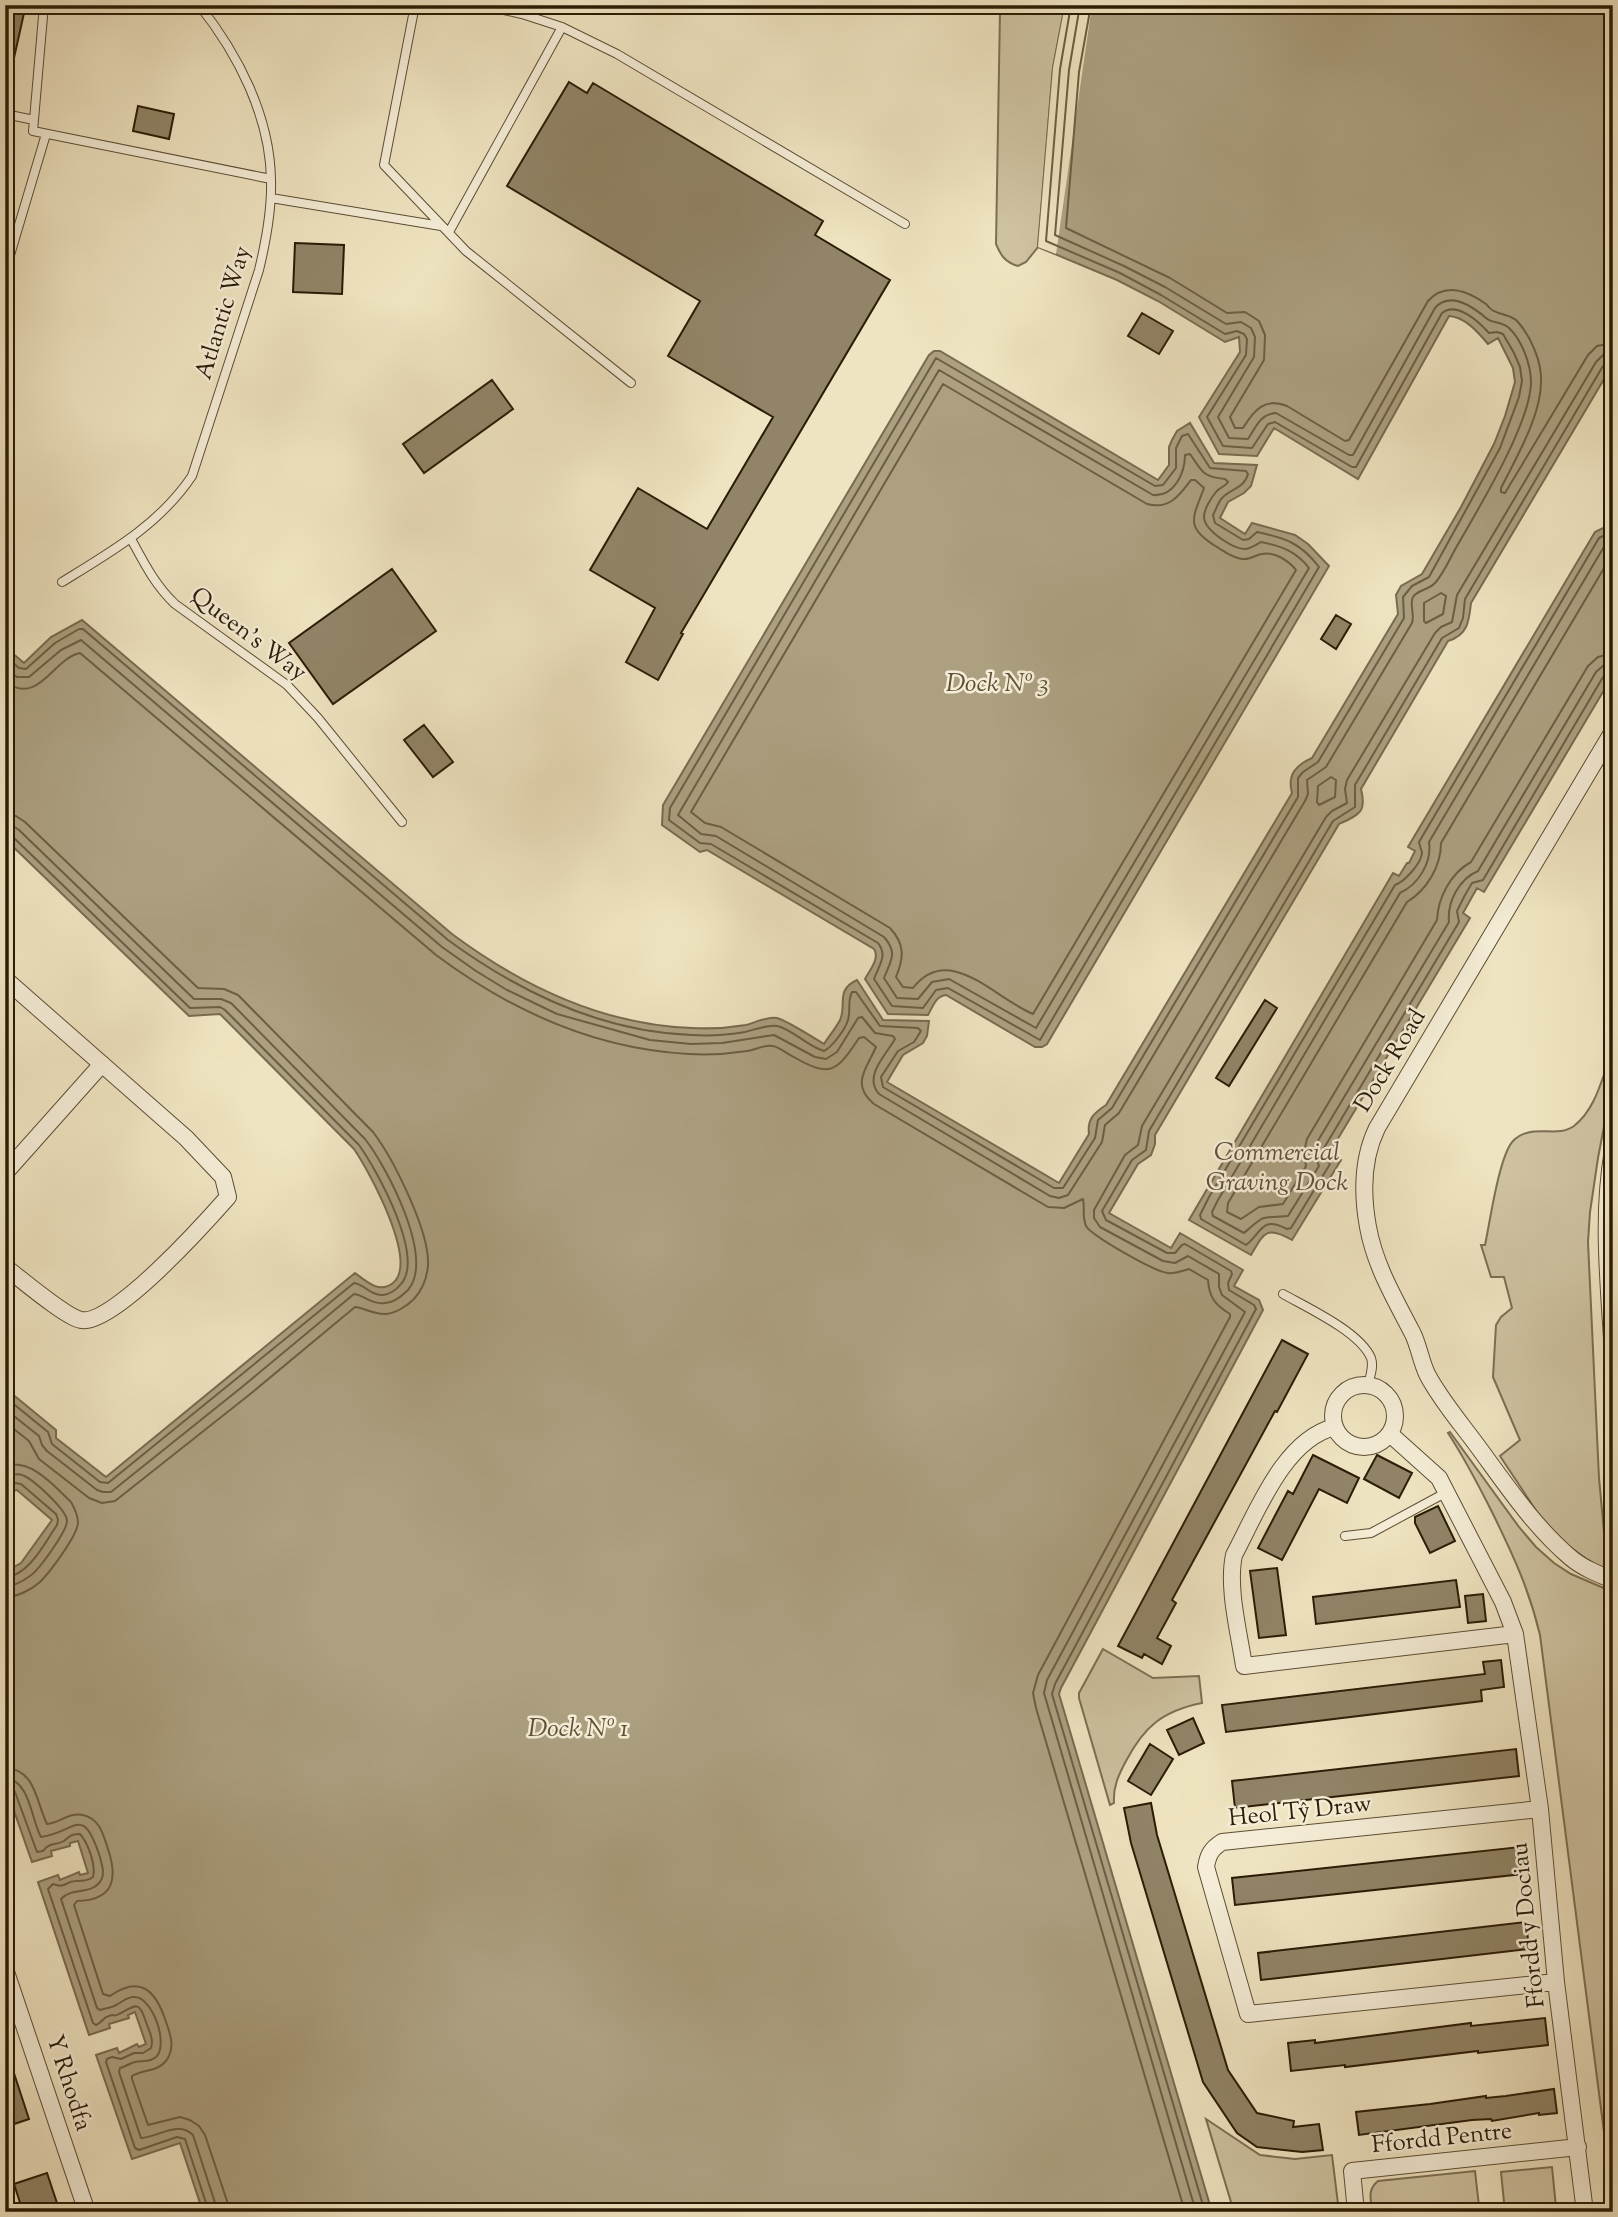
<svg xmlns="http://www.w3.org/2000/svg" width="1618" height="2217" font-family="'Sorts Mill Goudy',serif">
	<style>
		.green { fill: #cec2a1; stroke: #7c6f54; stroke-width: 2 }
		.water { fill: #aca081; stroke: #786b50; stroke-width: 2 }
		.pier { fill: #efe4c1 }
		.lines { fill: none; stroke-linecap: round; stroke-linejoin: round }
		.shore { stroke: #6c5e44; stroke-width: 2 }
		.building { fill: #918467; stroke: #2b1c06; stroke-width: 2 }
		.lane-casing { stroke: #5c4e35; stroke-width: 10 }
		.street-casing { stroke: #5c4e35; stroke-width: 18 }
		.lane { stroke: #f5edd7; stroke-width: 8 }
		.street { stroke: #f5edd7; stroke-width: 16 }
		.labels { text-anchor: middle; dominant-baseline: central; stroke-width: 5; stroke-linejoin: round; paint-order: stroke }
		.street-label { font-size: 24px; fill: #2b1c06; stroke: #f5edd7 }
		.water-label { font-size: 26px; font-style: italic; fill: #5f5137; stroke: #f5edd7 }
	</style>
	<rect width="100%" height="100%" fill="#efe4c1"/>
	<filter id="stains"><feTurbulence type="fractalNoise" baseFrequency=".00286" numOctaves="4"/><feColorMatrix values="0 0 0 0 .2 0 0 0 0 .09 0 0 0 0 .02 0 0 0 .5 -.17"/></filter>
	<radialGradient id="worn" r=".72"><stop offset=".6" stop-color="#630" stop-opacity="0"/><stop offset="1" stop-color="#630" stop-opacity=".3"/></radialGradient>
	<path class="green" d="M990,5H1065L1053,68L1038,247L1026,262L1018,266C1005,262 1001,256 996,244L1000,11Z
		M1613,1050V1097L1605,1121L1598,1158L1590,1212L1588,1242L1599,1478L1604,1532L1613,1536V1574L1596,1566L1551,1533L1500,1456L1520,1440L1493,1377L1496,1325L1501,1317L1512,1308L1504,1277H1491L1481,1245H1485C1490,1222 1499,1156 1513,1141C1532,1122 1556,1139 1574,1126C1597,1108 1602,1076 1613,1050Z
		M1450,1432L1519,1527L1536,1547L1554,1563L1571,1574L1613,1592V2202L1540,1635C1529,1589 1513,1555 1493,1514C1479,1486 1465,1459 1448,1433Z
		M1103,1649L1153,1678L1199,1676L1202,1703C1162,1711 1144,1727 1126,1761C1118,1776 1113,1787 1114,1803L1110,1805L1079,1698V1693Z
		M1206,2119L1260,2155L1295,2159L1332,2155L1339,2212H1234Z
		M1552,2167L1556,2207L1505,2212L1501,2172Z
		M1475,2171L1479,2206L1475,2212H1372C1371,2199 1367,2190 1378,2181Z"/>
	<path class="water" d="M1065,5H1613V364L1471,603C1469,621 1468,635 1448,641L1361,789C1367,812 1359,815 1339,824L1155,1135V1144L1151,1155L1138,1164L1109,1213L1171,1248L1180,1233L1243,1270L1234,1286L1259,1300L1263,1310L1061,1688L1059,1694L1212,2212H203L180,2143L132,2159L96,2055L117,2048L119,2053L137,2044L139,2047L146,2044L135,2012L128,2015L129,2018L109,2024L110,2028L89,2035L38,1882L58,1875L60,1880L79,1872L80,1875L88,1873L78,1841L70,1843V1846L51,1851L52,1856L32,1862L5,1785V1572L21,1563L52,1520L17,1490L8,1492L5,1490V1388L56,1430V1438L106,1477L355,1273C366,1281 379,1294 393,1283C419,1262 369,1171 354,1149L220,1014L189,1016L5,839V647L24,663L51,637L82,620L452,934C522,986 604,1025 692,1028C710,1029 728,1028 746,1025C754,1023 768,1016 777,1018C786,1020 814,1038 824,1044C829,1036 836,1028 840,1020C847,1005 835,990 857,980L883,1020L929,1021L927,1036L923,1043L903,1055L887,1082L1059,1183L1089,1134C1087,1119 1094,1113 1106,1105L1292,793C1287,775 1296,765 1312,758L1398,614L1396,595L1401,586L1422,574L1461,507L1494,444L1505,416L1515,382L1513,368L1498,338L1488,344C1478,332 1465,317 1449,316L1358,479L1274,428L1257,456L1219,454L1199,417L1240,352L1239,337L1225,342L1158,301L1117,280L1038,247L1053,68Z
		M934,351H940L1158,480L1169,465V447L1172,440L1177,431L1190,423L1214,463L1257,465L1251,486L1244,493L1228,502L1220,518L1245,534L1252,523L1295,535L1308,544L1329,566L1047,1044L1042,1047H1035L946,995C936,996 933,1006 928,1015L888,1014L865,979C870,970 880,958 874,949L707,850L700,852L662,825L663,805L929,355Z
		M1613,523V675L1484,892L1477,888L1463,913L1470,918L1330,1152L1341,1160L1292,1240C1266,1225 1264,1233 1251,1255L1189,1220L1393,873L1399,876L1407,863H1409L1415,851L1408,847L1595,532Z"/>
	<path class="pier" d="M1065,5H1092L1056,254L1038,247L1053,68Z"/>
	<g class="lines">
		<path class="shore" d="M1091,5L1079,72L1066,228L1170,278L1227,313L1245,312L1259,321L1265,335L1264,360L1230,417L1235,428H1243C1254,410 1265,397 1287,406L1345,441L1349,440L1428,301C1445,282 1468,291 1486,304C1489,307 1491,310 1494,311C1503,316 1511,314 1518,322C1531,337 1542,362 1541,382C1541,416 1516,458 1501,488V492L1505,493L1588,355L1597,346L1613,343
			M936,358L1155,486L1163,485L1176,468V448L1182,436L1188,434L1210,468L1246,471L1248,474C1244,489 1231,488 1222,498C1218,502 1216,510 1213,515L1215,523L1243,540L1249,539L1257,532C1285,538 1301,543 1319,567L1040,1040L948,988L936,990L923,1008L892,1006L874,979C879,965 888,956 878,943L711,844L700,843L669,820L670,808Z
			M939,370L1153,495C1174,497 1185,473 1185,455L1190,454C1202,471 1202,477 1225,479L1228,482C1225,487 1220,487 1216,492C1211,498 1204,509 1204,517C1204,530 1234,550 1246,549C1252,548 1256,545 1261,542C1281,546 1296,551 1309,568L1036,1028L949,979L932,982L918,999L897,998L884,978C891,960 898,953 884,937L716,836L701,834L678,815Z
			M943,384L1147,504C1169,510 1179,496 1191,480H1195L1204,488C1193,518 1184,527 1217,547C1225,552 1232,558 1242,559C1250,560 1255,555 1262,554C1274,551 1289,561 1296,570L1033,1014C994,998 949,942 913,988L903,987L896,977C904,958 905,944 890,928L721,827L705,823L691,812Z
			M1613,531L1599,538L1419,842C1419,843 1422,852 1422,853C1421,864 1404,882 1395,885L1209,1197L1200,1215L1201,1219L1246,1245C1262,1233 1261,1215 1287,1229L1291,1228L1330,1164L1324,1155V1148L1459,922L1457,911L1465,895L1472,883L1483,880L1603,677L1608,673H1613
			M1613,541L1605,545L1429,842C1432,862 1419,884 1400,893L1218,1200L1212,1212L1213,1216L1244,1233C1267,1213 1259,1219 1288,1216L1319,1166L1314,1154L1316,1144L1449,922C1447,902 1459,879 1478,871L1596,672L1604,665L1613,664
			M1613,553L1441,843C1441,866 1427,890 1407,902L1228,1203L1227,1212L1241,1219L1259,1207L1283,1204L1306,1166L1304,1152L1307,1139L1437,920C1438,897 1451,873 1471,862L1588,666L1598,657L1613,653
			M1441,593L1446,596L1443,614L1426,623L1424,621V603Z
			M5,656L19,668L26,669L55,643L79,629H83L448,940C519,992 602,1032 692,1035C710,1036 728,1035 745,1032C754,1030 768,1024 777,1026C792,1029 807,1046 824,1051C832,1047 845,1030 848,1020C851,1010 847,1002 852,992H856L880,1026L918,1028L921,1031L914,1042L898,1051L881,1077L883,1087L1054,1188H1063L1095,1138L1098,1120L1112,1108L1298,797V778L1303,772L1318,762L1404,618L1403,597L1412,586L1429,577L1500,448L1519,397L1522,381L1520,367L1514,353L1503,334L1497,332L1489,333C1479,322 1457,301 1442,313L1356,467H1352L1275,422L1268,424L1252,448L1223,446L1207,417L1246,355L1247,339L1244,334L1237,331L1225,334L1161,295L1120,273L1046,241L1060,69L1071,5
			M5,668L17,677H29L61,650L81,640L442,947L476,971L507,990L557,1014L650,1040L691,1044L722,1043L774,1035L815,1057L826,1059L837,1052L858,1018L862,1017L875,1033L893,1036L895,1039C886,1055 863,1076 879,1094L1050,1196L1059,1198L1068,1195L1102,1142L1105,1125L1119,1113L1305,801L1308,794L1307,780L1326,767L1412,623C1415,614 1409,603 1413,597C1417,590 1429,590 1435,583C1444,573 1450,558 1457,546C1478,509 1531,423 1531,382C1531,365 1522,340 1509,328C1502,321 1493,324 1486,318C1472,306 1450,291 1435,308L1353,455H1349L1276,413C1260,414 1256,427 1248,439L1229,438L1218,417L1254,357L1255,337L1251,328L1241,322L1226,324L1165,287L1124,266L1055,235L1069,70L1080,5
			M5,682C40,706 52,659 80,653L436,955C511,1011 594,1049 689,1054C708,1055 728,1054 747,1051C755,1050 766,1044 773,1046C779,1047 786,1053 792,1056C830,1078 836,1073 859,1038L864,1037L876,1047C867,1068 850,1084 874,1104L1048,1207L1064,1208L1083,1199C1085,1208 1082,1217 1086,1226C1092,1236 1155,1272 1168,1273C1175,1274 1182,1271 1189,1269L1208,1280C1209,1297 1215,1305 1230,1314V1317L1038,1675L1033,1693L1036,1708L1185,2212
			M1331,777L1336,780L1335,797L1319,805L1317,802L1318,786Z
			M5,815L16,816L25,822L198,988L224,989L238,995L373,1132C393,1158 430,1232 428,1265C427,1279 423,1289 414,1299C407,1306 396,1313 386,1314C374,1315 365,1308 355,1307L249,1395L115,1501L102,1503L89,1498L39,1459L29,1441L5,1422
			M5,825L13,826L19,830L194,999H221L231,1003L365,1139C387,1167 435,1258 408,1290C402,1296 393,1303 385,1303C372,1305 364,1295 354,1294L242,1387L111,1492H103L97,1490L47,1451L42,1445L39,1436L5,1409
			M5,834L13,837L190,1008L220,1007L225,1010L359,1145C377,1170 425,1257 401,1284C397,1289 390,1294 383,1295C371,1296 364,1284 354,1283L108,1483L100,1482L52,1444L48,1432L5,1397
			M5,1466C31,1458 54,1486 71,1502C75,1509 78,1515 78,1523C77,1536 50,1572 40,1582C31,1590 17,1597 5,1597
			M5,1476C11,1475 16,1473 22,1475C32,1478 67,1510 67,1521C67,1531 39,1570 30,1576C23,1581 14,1586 5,1587
			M5,1485L15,1483L21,1484L56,1514L58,1520L57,1525C44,1544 30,1574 5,1578
			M5,1768C36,1769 36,1802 47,1824C60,1823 69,1812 83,1815C100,1819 103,1834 108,1849C118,1879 114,1900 77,1901L74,1905L103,1994L110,1996C140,1975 155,1990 165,2019C170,2033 176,2047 166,2061C157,2072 144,2069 132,2076V2079L148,2125L180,2117L190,2120L199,2126L205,2135L227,2201L229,2212
			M5,1778C30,1780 31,1819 41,1837C77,1832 82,1803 100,1857C102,1866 106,1875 99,1883C89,1895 72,1887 61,1899L97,2008L100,2010C105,2008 112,2008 116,2005C123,2002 127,1996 135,1997C153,1998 169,2045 156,2057C149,2063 142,2060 135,2062C130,2063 125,2067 120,2068L119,2072L141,2138C159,2137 177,2120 193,2135L218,2212
			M5,1787L11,1788L15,1792L37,1852L43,1851C49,1842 55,1846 64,1841C70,1836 71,1834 80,1834C88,1843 96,1865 93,1877C86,1882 84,1880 76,1881C65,1881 66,1889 53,1884L48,1889L93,2023L96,2025C102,2023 102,2018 109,2016C116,2013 112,2018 119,2014C136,2005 139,2000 146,2022C149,2031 154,2039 151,2048L143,2053H134L121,2059L112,2057L107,2059L106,2062L135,2148L139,2150L177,2137L185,2139L209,2212
			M1196,2212L1044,1693L1047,1680L1245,1312L1222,1295L1219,1287V1274L1188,1256L1175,1263L1163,1261L1100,1227L1094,1218V1210L1125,1155L1138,1145L1142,1126L1326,817L1332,811L1347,803L1345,789L1347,780L1435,633L1441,627L1452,622L1457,595L1596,362L1603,355L1613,353
			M1205,2212L1052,1694L1055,1684L1256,1309L1254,1305L1229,1290L1228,1283L1232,1274L1231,1271L1185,1244L1182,1245L1175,1253H1167L1106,1220L1102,1211L1132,1160L1146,1150L1149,1131L1333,821L1355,807V785L1442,638L1459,628L1463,618L1465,599L1603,366L1608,363L1613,362"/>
	</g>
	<path class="building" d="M5,9L24,13L12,67L5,66Z
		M569,82L587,93L593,83L823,221L815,235L890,280L681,633L683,634L658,680L626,662L655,608L590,570L638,488L707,529L773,417L668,356L700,301L507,186Z
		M138,106L174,114L169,139L133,131Z
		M295,243L344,245L342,294L293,292Z
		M1142,313L1173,331L1159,354L1128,336Z
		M492,380L513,409L424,473L403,444Z
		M392,569L436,631L333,704L289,643Z
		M1336,615L1351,624L1336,649L1321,639Z
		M424,725L453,762L433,777L404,740Z
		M1265,1000L1277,1008L1229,1086L1216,1078Z
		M1282,1340L1308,1354L1277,1412L1275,1411L1172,1600L1176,1603L1157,1638L1171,1646L1162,1664L1144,1654L1142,1658L1118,1646Z
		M1313,1455L1359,1478L1347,1503L1319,1489L1282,1560L1258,1548L1288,1491L1293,1494Z
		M1377,1455L1412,1473L1399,1498L1364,1479Z
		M1438,1506L1455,1541L1430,1553L1415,1523V1517Z
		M1277,1568L1286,1635L1259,1638L1250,1571Z
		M1456,1580L1460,1607L1316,1624L1313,1597Z
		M1483,1594L1486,1621L1468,1623L1465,1596Z
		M1501,1660L1504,1687L1481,1690L1482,1701L1226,1732L1222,1705L1485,1674L1483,1662Z
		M1193,1718L1204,1743L1179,1755L1167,1730Z
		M1150,1744L1173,1759L1151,1795L1128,1781Z
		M1516,1749L1519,1776L1235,1808L1232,1781Z
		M1151,1803L1157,1835L1228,2070L1257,2113L1294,2121L1293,2127L1319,2124L1323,2150L1302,2152L1257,2147L1237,2133L1203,2082L1131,1843L1124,1808Z
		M1520,1847L1523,1874L1235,1905L1232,1878Z
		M1526,1922L1529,1949L1261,1980L1258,1953Z
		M1545,2018L1548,2045L1478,2053V2051L1345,2067V2065L1291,2071L1288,2043L1315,2040V2043L1471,2023V2026Z
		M8,2055L29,2119L5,2127V2056Z
		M1554,2089L1557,2113L1539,2115V2113L1492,2121L1491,2119L1472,2120L1359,2135L1356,2112L1430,2104L1486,2096V2098L1506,2096Z
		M47,2173L60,2212H23L14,2184Z"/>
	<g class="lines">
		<defs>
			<path id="lane" d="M44,5L33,131L271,179
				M415,5L384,165L466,251L631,383
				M481,5L522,14L562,27L617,54L905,224
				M5,114L34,120
				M271,198L441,226
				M449,232L562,27
				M5,272L46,134
				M131,539C144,563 155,585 175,604L287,685L318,718L402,822
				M62,582C111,552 159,525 192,476L259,270C266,241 272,211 271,180C270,116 238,54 199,5
				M1283,1294C1308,1308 1360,1332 1371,1358C1374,1367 1370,1376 1368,1385
				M1345,1536L1371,1533L1447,1492"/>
			<path id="street" d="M1613,731L1377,1128C1362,1159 1362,1194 1368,1227C1375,1266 1395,1299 1413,1334C1419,1347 1421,1361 1427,1374C1440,1399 1459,1421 1476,1444C1505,1483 1533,1526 1571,1558C1583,1568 1598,1574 1613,1580
				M5,979L186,1138L223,1177L228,1197C206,1222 113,1326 81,1320C65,1317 20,1278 5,1267
				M1613,1150C1601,1217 1609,1286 1613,1354
				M5,1173L102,1064
				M1333 1416a31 31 0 1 1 62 0a31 31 0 1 1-62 0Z
				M1335,1427C1284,1439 1257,1512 1234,1555C1227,1588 1239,1632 1244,1666L1515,1634
				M1390,1434L1439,1478L1503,1602L1515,1634L1540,1809L1556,1982L1585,2212
				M1540,1809L1222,1842C1211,1849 1208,1855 1206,1867L1248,2014L1556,1982
				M5,1969L87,2212
				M1356,2212L1352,2171L1578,2147"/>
		</defs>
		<use href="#lane" class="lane-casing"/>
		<use href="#street" class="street-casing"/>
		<use href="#lane" class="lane"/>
		<use href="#street" class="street"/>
	</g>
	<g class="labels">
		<g class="street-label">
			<text transform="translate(224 313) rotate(-73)">Atlantic Way</text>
			<text transform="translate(248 635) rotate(37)">Queen's Way</text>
			<text transform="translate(1391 1061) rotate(-59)">Dock Road</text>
			<text transform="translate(1300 1812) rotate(-6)">Heol Tŷ Draw</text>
			<text transform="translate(1529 1925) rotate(-96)">Ffordd y Dociau</text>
			<text transform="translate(68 2083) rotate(72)">Y Rhodfa</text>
			<text transform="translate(1442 2139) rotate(-6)">Ffordd Pentre</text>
		</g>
		<g class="water-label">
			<text x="997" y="684">Dock Nº 3</text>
			<text x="1277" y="1153">Commercial<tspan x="1277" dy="30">Graving Dock</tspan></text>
			<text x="578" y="1729">Dock Nº 1</text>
		</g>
	</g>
	<rect width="1618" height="2217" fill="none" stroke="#efe4c1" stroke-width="28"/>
	<rect x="7" y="7" width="1604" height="2203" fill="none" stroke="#2b1c06" stroke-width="3.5"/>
	<rect x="14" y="14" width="1590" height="2189" fill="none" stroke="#2b1c06" stroke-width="2"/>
	<rect width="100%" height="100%" filter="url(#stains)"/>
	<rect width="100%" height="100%" fill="url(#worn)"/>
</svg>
